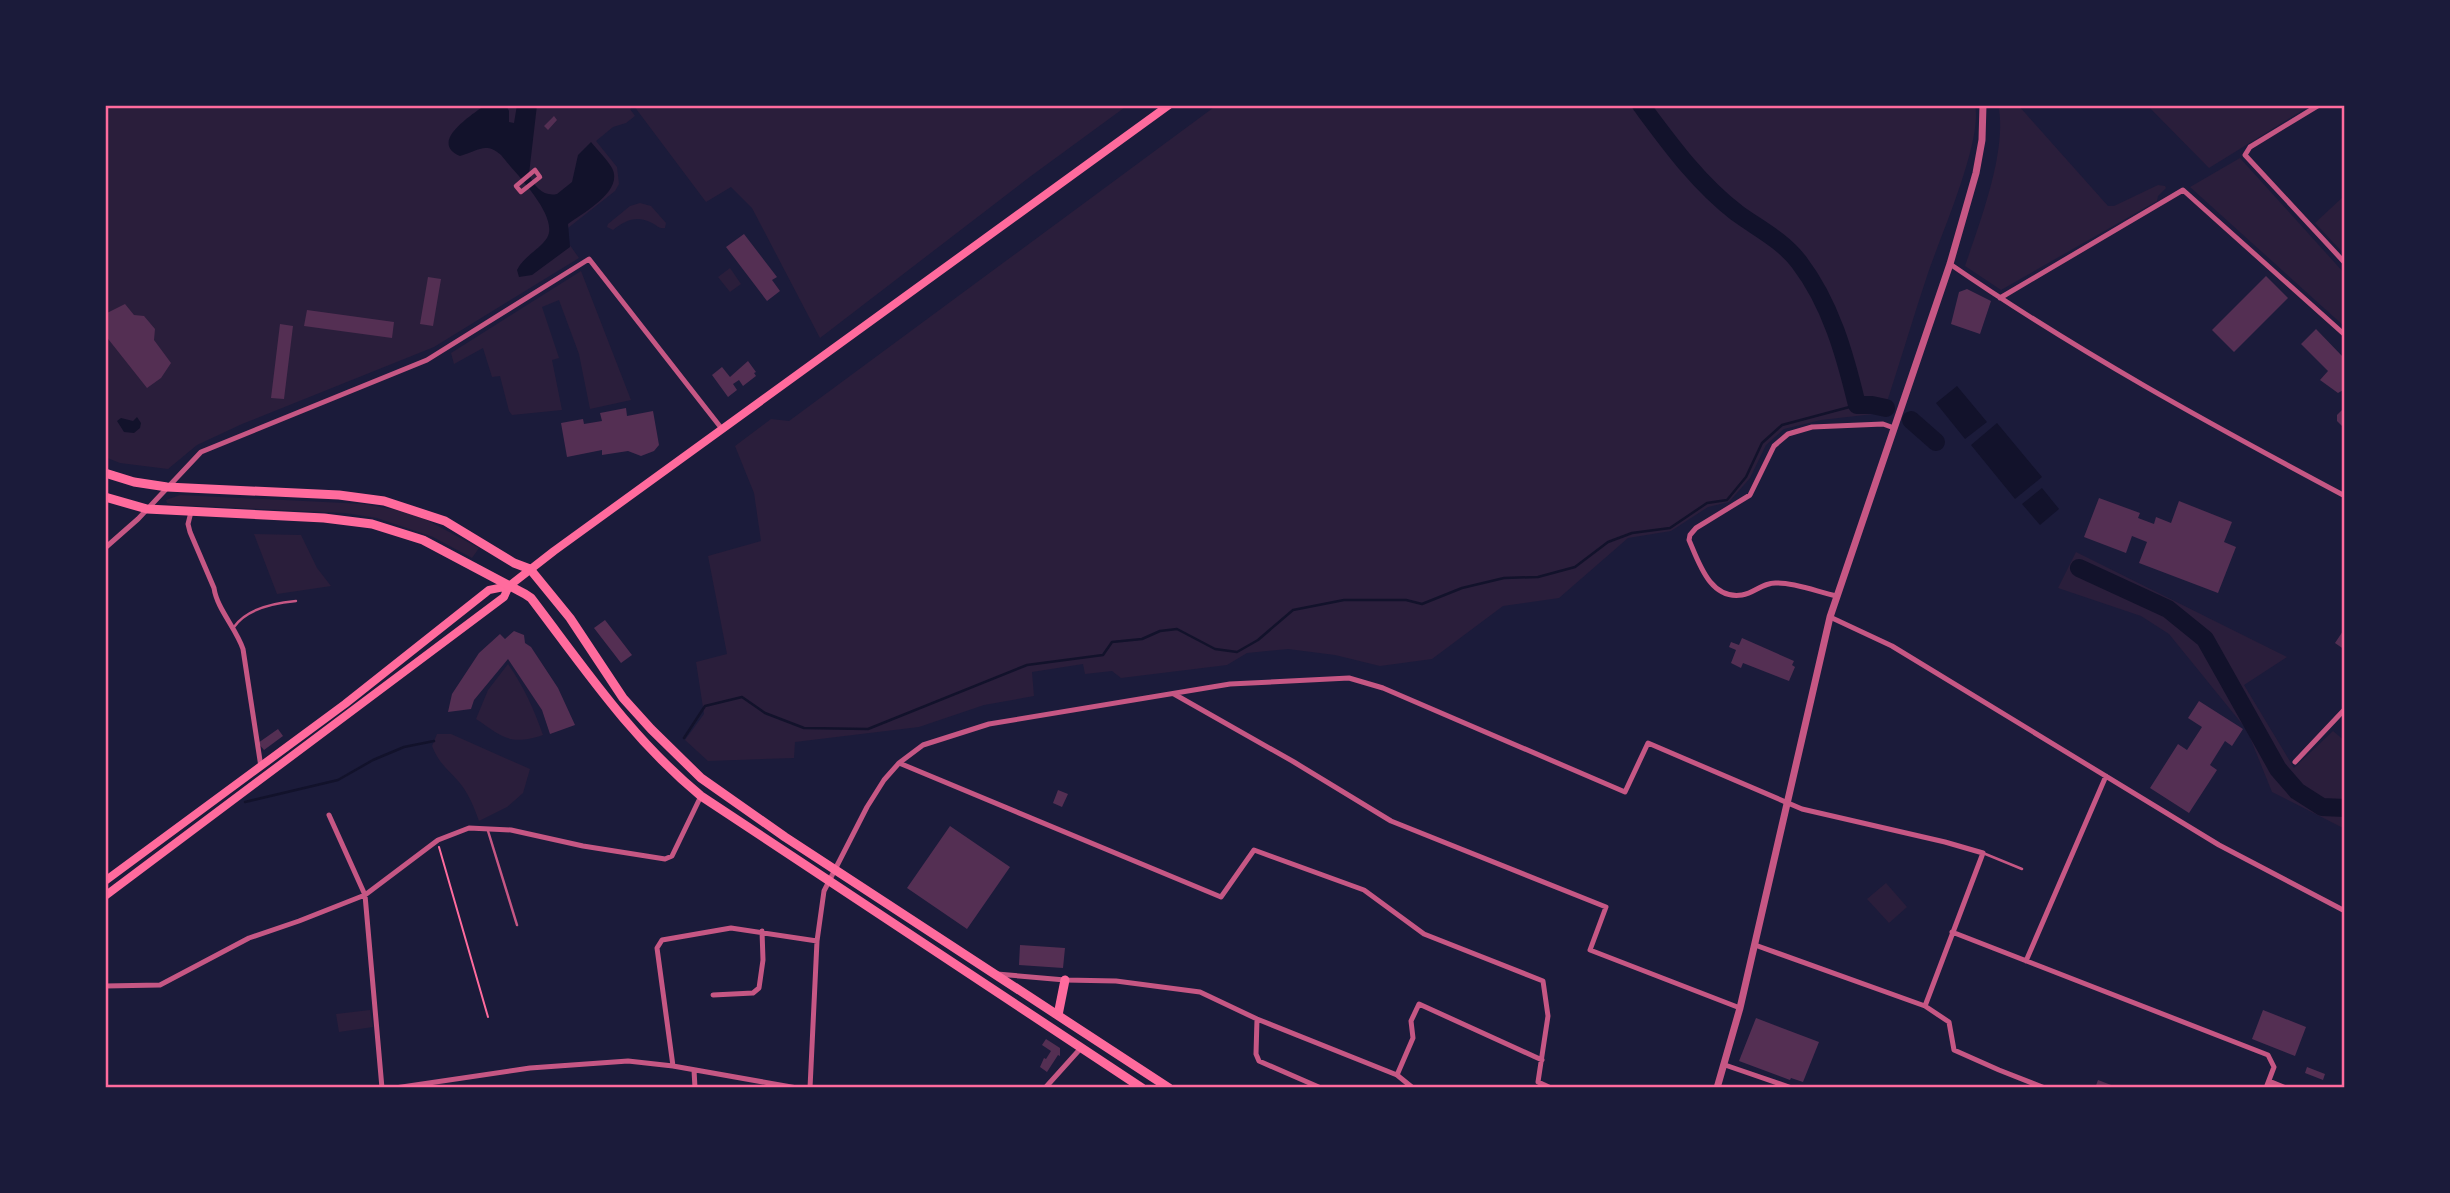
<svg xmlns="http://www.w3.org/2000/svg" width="2450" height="1193" font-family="'IBM Plex Serif',serif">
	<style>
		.green { fill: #2a1e3b }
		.water { fill: #12122b }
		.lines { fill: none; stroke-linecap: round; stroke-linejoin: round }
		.stream { stroke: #12122b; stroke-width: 2.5 }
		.river { stroke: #12122b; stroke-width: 18 }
		.building { fill: #542f53 }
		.path { stroke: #ff6b9d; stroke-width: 2 }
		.service { stroke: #c65784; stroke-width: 2.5 }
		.pedestrian { stroke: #c65784; stroke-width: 4.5 }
		.minor { stroke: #c65784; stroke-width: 5 }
		.tertiary { stroke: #c65784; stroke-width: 7 }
		.secondary { stroke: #ff6b9d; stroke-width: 8 }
		.primary { stroke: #ff6b9d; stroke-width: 9 }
		.neatline { fill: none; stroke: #ff6b9d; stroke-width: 2.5 }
	</style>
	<rect width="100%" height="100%" fill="#1b1b3a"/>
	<path class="green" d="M105,105H1128L1031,176L820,338L752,208L731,187L706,202L634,106L630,109L635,116L626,123L613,127L596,141L617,167L619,184L615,191L568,228L569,244L579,258L434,347L242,424L197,445L168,469L120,463L105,457Z
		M1217,105H1975C1983,141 1940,237 1927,276C1913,318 1900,362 1886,405L1874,414L1821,420L1784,429L1766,445L1750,478L1729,502L1708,507L1671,531L1628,538L1559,598L1503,606L1432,659L1380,666L1335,655L1288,649L1247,653L1227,665L1121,678L1112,671L1085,674L1083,664L1032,672L1034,696L984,705L919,727L795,742L794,758L708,761L685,740L704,714L696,662L727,654L708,556L761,541L754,493L735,446L771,419L789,421Z
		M2003,105H2018L2108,206H2114L2158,185L2165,186L2166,188L2158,196L2157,201L2001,290L1965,266C1980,222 2006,154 1999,109Z
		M2147,105H2311L2209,168Z
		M2240,158L2345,274V327L2190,187Z
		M2345,195V255L2315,223Z
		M640,203L651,206L666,223L665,228C658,229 657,225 650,222C636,215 624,221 613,230L607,227L608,224L630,206Z
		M730,268L741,284L730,292L718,277Z
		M581,271L631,400L590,409L579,354L559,300L542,307L559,358L552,360L562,410L512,415L509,411L500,376L492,377L483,348L454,364L451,353Z
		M180,495L364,504L402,511L423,518L479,548L472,558L433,537L377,518L345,513L175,505L167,503L166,500Z
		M254,534L301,535L317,568L331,586L277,594Z
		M2076,552L2287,657L2244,685L2294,768L2333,731L2345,741V829L2272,792L2247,730L2169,634L2141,616L2058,588Z
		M508,664C524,687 534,709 543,735C509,746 503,737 476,719L488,690Z
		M437,734H451L530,769L523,793L507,807L479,821C474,807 469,794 459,782C446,767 440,765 432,746Z
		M1886,883L1907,907L1889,923L1867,899Z
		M370,1010L373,1027L339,1032L336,1014Z"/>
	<path class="water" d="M485,105H506L509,111V122L514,123L517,105H537L529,174C534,187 544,197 557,194L572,182L578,155L591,142C598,151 607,159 612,168C624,191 584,212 568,224L570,247L532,275L519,277L517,270C524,256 539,250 547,238C560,216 514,172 501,155C485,141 477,152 460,156C428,142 472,115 485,105Z
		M1957,386L1987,422L1965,439L1936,403Z
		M137,417L141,423L140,428L134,433L124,432L117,421L121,418L133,421Z
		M1997,423L2042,477L2015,499L1971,445Z
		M2042,488L2059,509L2040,525L2022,504Z"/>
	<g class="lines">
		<path class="stream" d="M684,738L705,706L742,697L765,713L804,728L868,729L1027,665L1103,655L1112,642L1142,639L1160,631L1177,629L1215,649L1237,652L1258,640L1293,610L1344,600H1406L1422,604L1462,588L1504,578L1538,577L1575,567L1608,542L1632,533L1670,528L1707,503L1727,500L1746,477L1762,443L1782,425L1857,405
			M245,802L338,780L373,760L404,747L434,741"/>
		<path class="river" d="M1641,105C1670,144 1698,183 1737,213C1759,229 1782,240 1799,262C1831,304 1845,355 1857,405H1872L1886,408
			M1911,420L1936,442
			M2079,568L2168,609L2205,639L2278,769L2297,791L2322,807L2345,808"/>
	</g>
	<path class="building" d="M554,116L557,120L548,130L544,126Z
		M744,234L777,277L772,280L780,291L767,301L726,247Z
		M2266,276L2288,298L2234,352L2212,330Z
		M428,277L441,279L433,326L420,324Z
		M1967,289L1991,301L1980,334L1951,324L1959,292Z
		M125,304L134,315L144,316L155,329L154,340L171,363L161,378L147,388L105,335V314Z
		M307,310L394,322L392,338L304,326Z
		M280,324L293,326L284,399L271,398Z
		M2316,329L2343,357L2345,355V389L2338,393L2320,380L2328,371L2301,344Z
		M748,361L756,372L754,373L756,376L743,386L739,380L733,384L737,390L728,397L712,375L722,367L730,377Z
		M2345,407V429L2337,421V415Z
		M626,408L627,416L653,411L659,445L654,451L641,456L628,451L602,455V450L567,457L561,423L583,419L584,424L602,421L600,413Z
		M2099,498L2140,513L2138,518L2154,524L2156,517L2171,523L2179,501L2232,522L2224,542L2236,547L2218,593L2139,563L2147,542L2132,536L2126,553L2084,537Z
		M605,620L632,655L621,663L594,628Z
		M2345,628V650L2335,643Z
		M514,631L524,635L525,643L531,647L558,688L575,725L550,734L542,710L508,659L474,700L471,709L448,712L452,694L479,653L500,634L505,639Z
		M1742,638L1794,661L1792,665L1795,667L1789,681L1743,663L1741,668L1731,663L1736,650L1729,647L1731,642L1739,645Z
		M2199,701L2243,729L2232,746L2225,741L2210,765L2217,770L2189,813L2150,788L2178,744L2187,750L2202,727L2188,718Z
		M278,729L283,736L264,750L258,743Z
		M1058,790L1068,794L1062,807L1053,803Z
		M950,826L1010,867L967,929L907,888Z
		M1020,945L1065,948L1063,968L1019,965Z
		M2263,1010L2306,1027L2295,1056L2252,1039Z
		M1756,1018L1819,1042L1803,1082L1791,1078L1790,1080L1739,1061Z
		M1046,1039L1060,1048V1056L1058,1055L1047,1072L1040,1067L1044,1058L1046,1059L1051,1051L1042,1045Z
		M2307,1067L2325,1074L2323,1080L2305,1073Z
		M2098,1080L2119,1088H2095Z"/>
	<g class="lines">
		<path class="path" d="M439,847L488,1017"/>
		<path class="service" d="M234,627C247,608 274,603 296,601
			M488,831L517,925
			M1983,853L2022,869"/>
		<path class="pedestrian" d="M535,170L540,177L521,192L516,186Z"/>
		<path class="minor" d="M2319,105L2250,147L2245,155L2345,263
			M1950,264C2076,351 2210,424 2345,496
			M2000,298L2183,190L2345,335
			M191,512L188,524L190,532L214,588C217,609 236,628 243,649L261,767
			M105,548L138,519L201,452L427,360L589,259L722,429
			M1837,596C1818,592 1797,583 1777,583C1763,582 1755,593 1742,595C1710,600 1699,563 1689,540L1690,535L1696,528L1750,495L1774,446L1788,434L1812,427L1883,424L1894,428
			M1830,617L1892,646L2219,845L2345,911
			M1174,694L1294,762L1391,821L1606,907L1590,950L1740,1008
			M2295,762L2345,709
			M899,763L1221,897L1254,850L1364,890L1424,934L1543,981L1548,1016L1538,1082L1551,1088
			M329,815L365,895L382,1088
			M1952,932L2268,1055L2274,1067L2266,1088
			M1755,945L1925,1006L1949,1022L1954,1050L1999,1070L2045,1088
			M2026,961L2106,776
			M997,974L1065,980L1116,981L1200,992L1257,1019L1397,1075L1413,1088
			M105,986L160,985L249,938L299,921L365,895L438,840L469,828L511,830L583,846L665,859L672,856L701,796
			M713,995L753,993L759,988L763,960L762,931
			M1257,1019L1256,1054L1259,1061L1321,1088
			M1725,1065L1792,1088
			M673,1066L657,948L662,940L731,928L817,941
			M694,1070L695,1088
			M1397,1075L1413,1038L1411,1021L1419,1004L1542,1060
			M2269,1081L2286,1088
			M395,1088L530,1068L628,1061L673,1066L797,1088
			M810,1088L817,941L824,891L867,807L884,780L899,763L923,745L989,724L1230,684L1349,678L1383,688L1625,792L1648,743L1802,809L1945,842L1983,853L1925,1006
			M1045,1088L1081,1048"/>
		<path class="tertiary" d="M1717,1088L1740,1008L1830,617L1950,264L1976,173L1982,140L1983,105"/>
		<path class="secondary" d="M105,881L345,704L489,590L509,586
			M105,896L488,609L504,597L509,586L554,551L1169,105"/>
		<path class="primary" d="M105,473L134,482L167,487L339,495L384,501L445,521L514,563L530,569L570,618L623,698L651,729L701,778L785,837L1169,1088
			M105,497L147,509L324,518L372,524L423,540L525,594L531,598C585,669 631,738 701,796L1142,1088
			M1058,1015L1065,980"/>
	</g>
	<rect width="2450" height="1193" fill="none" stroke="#1b1b3a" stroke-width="214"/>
	<rect x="107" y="107" width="2236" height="979" class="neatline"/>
</svg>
